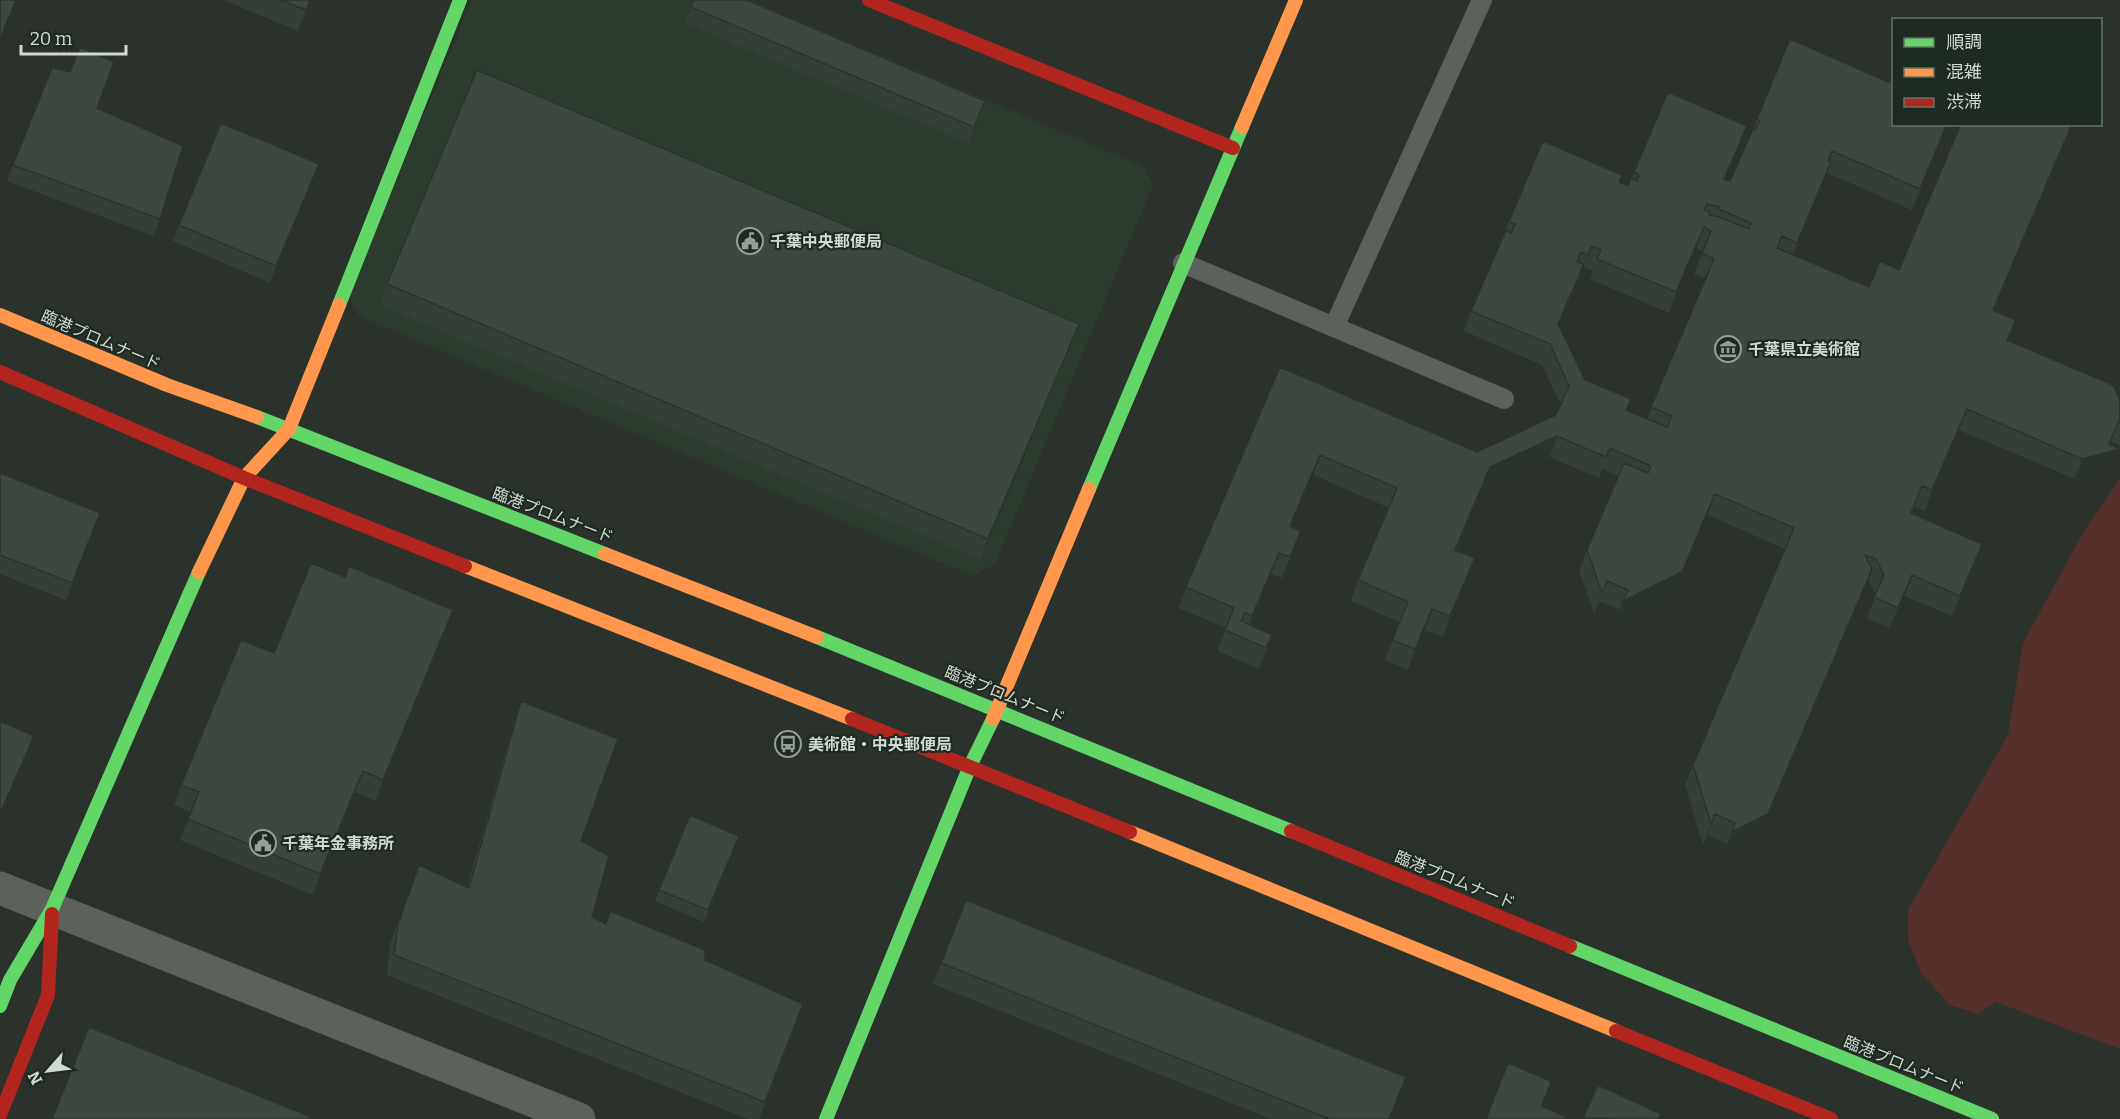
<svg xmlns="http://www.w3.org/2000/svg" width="2120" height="1119" font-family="Bitter,'Noto Sans JP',serif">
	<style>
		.built { fill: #2b3c2f }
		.green { fill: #552f29 }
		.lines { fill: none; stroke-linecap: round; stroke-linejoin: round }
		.lane { stroke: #5c615c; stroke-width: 20 }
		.street { stroke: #5c615c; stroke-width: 33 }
		.fast { stroke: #63d668; stroke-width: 14 }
		.slow { stroke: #ff974d; stroke-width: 14 }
		.jam { stroke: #b3261e; stroke-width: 14 }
		.wall { fill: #343f37; fill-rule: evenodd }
		.shaded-wall { fill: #2b332d }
		.building { fill: #3d4940; stroke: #2b332d; stroke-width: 1.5; fill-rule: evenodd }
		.labels { text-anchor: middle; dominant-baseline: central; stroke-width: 4.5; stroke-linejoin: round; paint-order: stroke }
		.poi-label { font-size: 16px; font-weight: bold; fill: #d1d9d2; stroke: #1e2b21; text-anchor: start }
		.street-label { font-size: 16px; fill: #d1d9d2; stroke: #1e2b21 }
	</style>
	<rect width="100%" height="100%" fill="#2b322c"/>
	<path class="built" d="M472,0H750L1144,167L1153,185L995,564L973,576L359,316L348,295Z"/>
	<path class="green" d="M2120,478V1049L1996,1002L1978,1014L1950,1005L1921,973L1908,940V910L2008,735L2023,643L2083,533Z"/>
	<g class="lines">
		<path class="lane" d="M1183,263L1504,399
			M1334,327L1482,0"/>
		<path class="street" d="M0,888L579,1119"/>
		<path class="fast" d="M339,305L460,0
			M257,417L605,554
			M1089,489L1242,127
			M817,637L1291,831
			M1570,946L1992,1119
			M0,1006L10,980L52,909L199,572
			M826,1119L970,766L993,719"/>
		<path class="slow" d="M1242,127L1296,0
			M0,315L167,385L257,417
			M605,554L817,637
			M465,566L852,719
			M199,572L244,478L289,429L339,305
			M993,719L1089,489
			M1130,832L1616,1031"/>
		<path class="jam" d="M869,0L1233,148
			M0,372L244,478L465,566
			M852,719L1130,832
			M1291,831L1570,946
			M1616,1031L1831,1119
			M0,1115L48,995L52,914"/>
	</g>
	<path class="wall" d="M224,0H311L298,31Z
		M694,0L985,101L969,143L685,23Z
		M97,108L160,219L154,236L7,181L13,165Z
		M1757,119L1893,124H1948L1912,210L1827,173L1793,255L1869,287L1899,270L2067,141L1994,310L2008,340L2120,400V446L2112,442L2110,445L2112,469L2075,479L1959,430L1925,511L1915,507L1912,514L1982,544L1974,565L1952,616L1904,596L1890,628L1867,618L1876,594L1868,580L1761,835L1724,853L1727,844L1708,835L1703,845L1685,785L1693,765L1785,549L1708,515L1674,593L1615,622L1620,610L1599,601L1594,613L1579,571L1587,550L1618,476L1603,469L1599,478L1550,457L1482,488L1456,550L1475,558L1468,579L1443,637L1425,630L1408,670L1385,660L1399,622L1351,601L1358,580L1389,508L1313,475L1291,527L1293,552L1282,578L1271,574L1250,625L1272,635L1259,669L1217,651L1226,628L1179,608L1186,587L1280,367L1477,452L1556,415L1561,405L1542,365L1464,331L1471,311L1509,221L1619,182L1628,186L1634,172L1747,126L1725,179L1730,181ZM1696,248L1703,251L1694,274L1706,279L1647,419L1627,410L1585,380L1559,325L1584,267L1593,271L1590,279L1669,313Z
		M313,180L270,283L173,241L179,225Z
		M387,284L1079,324L1071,344L981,559L380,305Z
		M0,473L94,529L66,600L0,574Z
		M446,631L376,801L355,792L313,895L180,840L191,813L174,805L181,785L274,653Z
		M521,701L581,841L592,917L606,924L705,960L796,1025L759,1119H748L387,975L390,944L419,865L467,887L514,722Z
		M739,836L704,922L655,901L659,890Z
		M941,963L1390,1119H1271L933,984Z"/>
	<path class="shaded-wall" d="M16,0H17L0,42V39Z
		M310,0H311L298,31L306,10Z
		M985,101L979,117L969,143L974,127Z
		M1947,124H1948L1912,210L1920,189Z
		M2072,124L2067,141L1986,331L1993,310Z
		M1747,126L1739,147L1717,200L1724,179Z
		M1831,162L1824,183L1790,263L1797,243Z
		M319,164L313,180L270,283L276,266Z
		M1704,227L1696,248L1669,313L1676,292Z
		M1584,264L1576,285L1551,344L1558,324Z
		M1079,324L1071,344L981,559L988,539Z
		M1967,409L1959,430L1925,511L1932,490Z
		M2119,421L2107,452L2119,449L2112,469L2075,479L2082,459Z
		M1557,436L1550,457L1482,488L1447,570L1455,550L1490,467Z
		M1320,455L1313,475L1283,547L1290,526Z
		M1715,494L1708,515L1674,593L1615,622L1623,601Z
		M1301,531L1293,552L1282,578L1290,557Z
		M1982,544L1974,565L1952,616L1960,596Z
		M1279,553L1271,574L1245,636L1252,616Z
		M1475,558L1468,579L1443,637L1450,616Z
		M1872,569L1865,590L1761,835L1724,853L1732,832Z
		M1912,575L1904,596L1890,628L1898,608Z
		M1432,609L1425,630L1408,670L1415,649Z
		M453,610L446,631L376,801L383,780Z
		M34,736L28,752L0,817L2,809Z
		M363,771L355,792L313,895L320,874Z
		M1715,814L1708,835L1703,845L1711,824Z"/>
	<path class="building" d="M0,0H16L0,39Z
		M281,0H310L306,10Z
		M694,0H747L985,101L974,127L691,7Z
		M1790,39L1893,84V124H1947L1920,189L1832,151L1828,161L1831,162L1797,243L1782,236L1777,248L1869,287L1880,261L1899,270L1961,124H2072L1993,310L2016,320L2007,340L2113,385L2120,400V421H2119L2109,444L2119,449L2082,459L1967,409L1932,490L1922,486L1911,513L1982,544L1960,596L1912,575L1898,608L1874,597L1884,575L1876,559L1865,555L1872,569L1768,814L1732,832L1735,823L1715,814L1711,824L1693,765L1794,528L1715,494L1682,572L1623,601L1628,590L1607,581L1602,593L1587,550L1624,463L1648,473L1651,466L1610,448L1606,457L1557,436L1490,467L1455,550L1475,558L1450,616L1432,609L1415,649L1392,640L1408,602L1358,580L1397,488L1320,455L1290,526L1301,531L1290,557L1279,553L1252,616L1245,613L1241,621L1272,635L1266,648L1225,630L1234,608L1186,587L1280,367L1477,452L1556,415L1569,386L1550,344L1471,311L1506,230L1511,233L1515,224L1509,221L1543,141L1622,175L1619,182L1628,186L1631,178L1637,181L1639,175L1634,172L1668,92L1747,126L1724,179L1730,181L1753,129L1755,130L1760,120L1757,119ZM1707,204L1720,207L1719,209L1751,223L1749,229L1717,216L1709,215L1710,212L1704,210ZM1704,227L1711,231L1702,253L1714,259L1651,407L1672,416L1667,427L1626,410L1631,399L1585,380L1558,324L1584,264L1577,262L1581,252L1588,255L1591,246L1601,250L1597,259L1676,292Z
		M80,47L114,62L97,108L183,146L160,219L13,165L52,68L70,72Z
		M477,70L1079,324L988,539L387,284Z
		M221,123L319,164L276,266L179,225Z
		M0,473L100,513L72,583L0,555Z
		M311,563L345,577L349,566L453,610L383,780L363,771L320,874L188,819L199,792L181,785L241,640L274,653Z
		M521,701L618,739L581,841L609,856L592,917L606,924L610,911L705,950V960L803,1004L765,1102L394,955L398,924L419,865L469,888Z
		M0,721L34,736L2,809H0Z
		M690,815L739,836L708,910L659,890Z
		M966,900L1406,1077L1389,1119H1330L941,963Z
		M89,1027L316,1119H52Z
		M1508,1063L1551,1081L1542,1106L1566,1117L1565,1119H1486Z
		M1598,1085L1661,1114L1658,1119L1583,1118Z"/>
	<defs>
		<symbol id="civic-ring" viewBox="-11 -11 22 22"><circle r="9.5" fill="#1e2b21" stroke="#979f98" stroke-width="1.5"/><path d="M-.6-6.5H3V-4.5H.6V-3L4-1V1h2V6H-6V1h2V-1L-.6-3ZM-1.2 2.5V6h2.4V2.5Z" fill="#979f98"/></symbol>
		<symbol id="museum-ring" viewBox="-11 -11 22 22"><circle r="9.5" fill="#1e2b21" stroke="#979f98" stroke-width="1.5"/><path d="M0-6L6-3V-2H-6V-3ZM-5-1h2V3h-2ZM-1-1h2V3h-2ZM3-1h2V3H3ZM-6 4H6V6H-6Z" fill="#979f98"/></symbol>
		<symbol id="bus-ring" viewBox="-11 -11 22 22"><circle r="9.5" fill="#1e2b21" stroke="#979f98" stroke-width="1.5"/><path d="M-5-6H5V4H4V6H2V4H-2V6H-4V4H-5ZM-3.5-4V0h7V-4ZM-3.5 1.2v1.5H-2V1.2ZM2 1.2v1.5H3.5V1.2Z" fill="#979f98"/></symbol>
	</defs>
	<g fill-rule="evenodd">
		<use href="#civic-ring" x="735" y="226" width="30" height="30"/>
		<use href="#museum-ring" x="1713" y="334" width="30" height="30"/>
		<use href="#bus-ring" x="773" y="729" width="30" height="30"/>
		<use href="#civic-ring" x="248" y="828" width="30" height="30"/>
	</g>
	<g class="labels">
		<g class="poi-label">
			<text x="770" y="241">千葉中央郵便局</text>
			<text x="1748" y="349">千葉県立美術館</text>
			<text x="808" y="744">美術館・中央郵便局</text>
			<text x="282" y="843">千葉年金事務所</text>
		</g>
		<g class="street-label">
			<text transform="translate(101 340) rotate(23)">臨港プロムナード</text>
			<text transform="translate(553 515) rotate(21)">臨港プロムナード</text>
			<text transform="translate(1005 695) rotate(22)">臨港プロムナード</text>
			<text transform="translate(1455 880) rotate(22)">臨港プロムナード</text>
			<text transform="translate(1904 1065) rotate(22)">臨港プロムナード</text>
		</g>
	</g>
	<rect x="1892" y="18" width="210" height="108" fill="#1e2b21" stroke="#667168" stroke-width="1.5"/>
	<rect x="1904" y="38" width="30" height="9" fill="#63d668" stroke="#667168" stroke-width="1.5"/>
	<text x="1946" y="48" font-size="18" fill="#d1d9d2">順調</text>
	<rect x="1904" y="68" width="30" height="9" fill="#ff974d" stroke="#667168" stroke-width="1.5"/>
	<text x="1946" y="78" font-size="18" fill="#d1d9d2">混雑</text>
	<rect x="1904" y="98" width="30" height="9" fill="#b3261e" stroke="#667168" stroke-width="1.5"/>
	<text x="1946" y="108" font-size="18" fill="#d1d9d2">渋滞</text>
	<g transform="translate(48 1071) rotate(242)" stroke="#1e2b21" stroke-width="4.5" paint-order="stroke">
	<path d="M0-4.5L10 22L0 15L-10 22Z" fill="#d1d9d2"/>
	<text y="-9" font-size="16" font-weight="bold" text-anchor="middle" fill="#d1d9d2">N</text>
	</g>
	<path d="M21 45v9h105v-9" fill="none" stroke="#d1d9d2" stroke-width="3"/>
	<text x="30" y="45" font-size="18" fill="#d1d9d2" stroke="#1e2b21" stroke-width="4.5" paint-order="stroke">20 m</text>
</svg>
